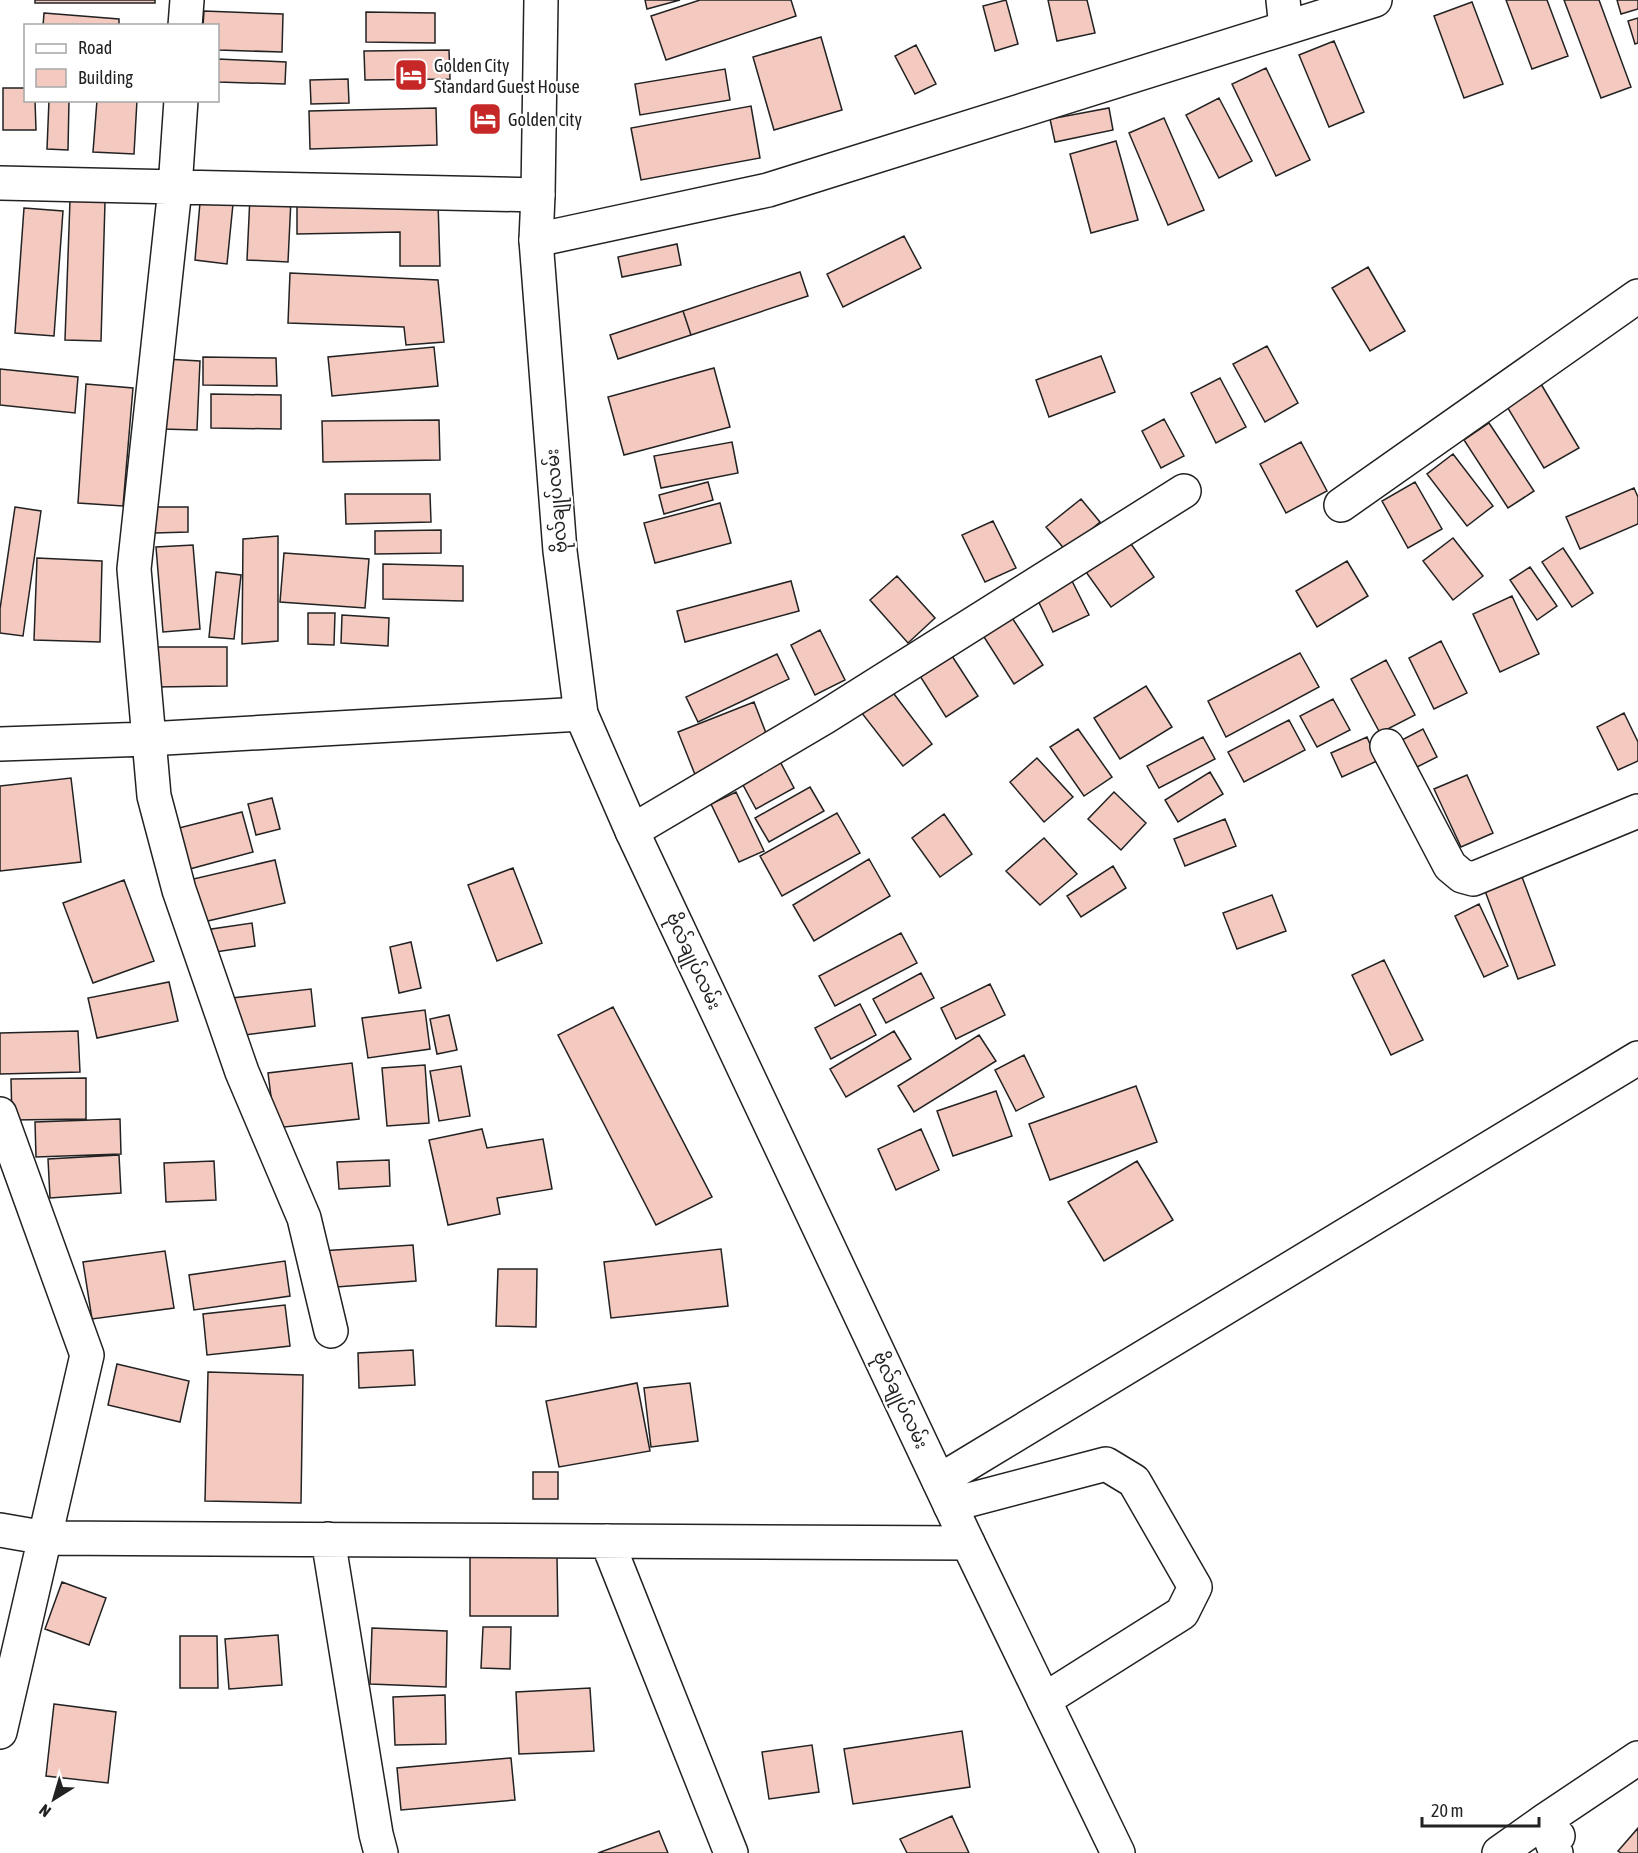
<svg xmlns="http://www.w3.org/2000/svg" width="1638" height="1853" font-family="'Asap Condensed','Noto Sans Myanmar',sans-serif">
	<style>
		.building { fill: #f3c9c0; stroke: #222; stroke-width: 1.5 }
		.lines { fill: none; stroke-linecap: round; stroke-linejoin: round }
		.minor-casing { stroke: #222; stroke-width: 36 }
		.major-casing { stroke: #222; stroke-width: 36 }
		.minor { stroke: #fff; stroke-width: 33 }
		.major { stroke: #fff; stroke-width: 33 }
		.labels { text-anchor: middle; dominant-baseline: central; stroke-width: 4.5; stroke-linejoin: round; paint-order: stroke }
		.poi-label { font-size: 18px; fill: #222; stroke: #fff; text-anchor: start }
		.street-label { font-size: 18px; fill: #222; stroke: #fff }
	</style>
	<rect width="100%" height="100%" fill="#fff"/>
	<path class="building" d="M35,0H155V3H35Z
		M645,0H680L647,9Z
		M700,0H791L796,16L666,60L651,16Z
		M1006,0L1018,44L995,51L983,6Z
		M1048,0H1087L1095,33L1057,41Z
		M1506,0H1547L1568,56L1532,69Z
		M1564,0H1599L1631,87L1601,98Z
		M1617,0H1638V9L1621,14Z
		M1472,2L1503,84L1464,98L1434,16Z
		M204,11L283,14L282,52L218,50V26H203Z
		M366,12L435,13V43L366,42Z
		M44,13L119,19V26H43Z
		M1638,18V43L1635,44L1628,21Z
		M821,37L842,110L774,130L753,57Z
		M1334,41L1364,112L1329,127L1299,55Z
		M916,45L936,84L915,94L895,56Z
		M449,50L450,79L365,80L364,51Z
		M218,59L286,62L285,84L218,82Z
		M1266,68L1310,160L1276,176L1232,84Z
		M725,69L730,100L640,115L635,84Z
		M348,79L349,103L311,104L310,80Z
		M3,88H26V100H35L36,130H3Z
		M1219,98L1252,161L1219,178L1186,115Z
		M49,100H69L68,150L47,149Z
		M97,100H137L134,154L93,152Z
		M751,106L760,158L641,180L631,128Z
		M436,108L437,145L310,149L309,111Z
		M1109,108L1113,130L1055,142L1050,119Z
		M1164,118L1204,210L1168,225L1129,133Z
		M1116,141L1138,220L1091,233L1070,154Z
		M201,191L234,194L227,264L195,260Z
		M297,192L438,202L440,266H400V232L297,234Z
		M250,196L291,199L288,262L247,260Z
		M70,200L105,202L101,341L65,340Z
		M24,208L63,211L54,336L15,333Z
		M904,236L921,268L843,307L827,274Z
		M677,244L681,265L622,277L618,257Z
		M1368,267L1405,331L1370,351L1332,288Z
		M800,272L808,296L691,335L683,311Z
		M290,273L438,280L444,342L406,345L404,327L288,323Z
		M683,311L691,335L618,359L610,335Z
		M1267,346L1298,403L1265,422L1233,364Z
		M434,347L438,386L332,396L328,357Z
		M1101,356L1115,392L1049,417L1036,380Z
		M203,357L276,358L277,386L203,385Z
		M165,359L200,361L197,430L162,429Z
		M714,368L730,427L624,455L608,397Z
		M0,369L78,377L75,413L0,405Z
		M1220,378L1246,427L1216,443L1191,393Z
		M1538,379L1579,448L1544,468L1503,400Z
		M86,384L133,388L123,506L78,503Z
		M211,394L281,395V429L211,428Z
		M1164,419L1184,456L1161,468L1142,431Z
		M439,420L440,460L323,462L322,421Z
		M1489,423L1534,491L1508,508L1464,440Z
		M732,442L738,473L661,488L654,456Z
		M1301,442L1327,491L1286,513L1260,464Z
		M1453,454L1493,506L1467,526L1427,474Z
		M708,482L713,500L664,514L659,495Z
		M1415,482L1442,529L1408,548L1382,501Z
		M1634,488L1638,497V524L1580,549L1566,517Z
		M345,494H430L431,522L346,524Z
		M1081,499L1100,522L1066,551L1046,527Z
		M720,503L731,543L655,563L644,523Z
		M15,507L41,511L23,636L0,633V609Z
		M154,507H188V532L155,533Z
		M993,521L1016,568L985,582L962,535Z
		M441,530V553L375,554V531Z
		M278,536V641L242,644L243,539Z
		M1453,538L1483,576L1453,600L1423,561Z
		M1129,541L1154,577L1111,607L1086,572Z
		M193,545L200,629L163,632L156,547Z
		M1563,548L1593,593L1572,607L1542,562Z
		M284,553L369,559L365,608L280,602Z
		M37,558L102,561L100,642L34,640Z
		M1347,561L1368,596L1317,627L1296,591Z
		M383,564L463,566V601L383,599Z
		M1530,567L1557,606L1537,620L1510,580Z
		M216,572L241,575L234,639L209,637Z
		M1069,575L1089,615L1053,632L1034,592Z
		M897,576L935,618L908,643L870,600Z
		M791,581L799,611L685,642L677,611Z
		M1512,596L1539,654L1500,672L1473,614Z
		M1005,607L1043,665L1014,684L977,626Z
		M308,613H335L334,645L308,644Z
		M342,615L389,618L388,646L341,643Z
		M820,630L845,680L815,695L791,645Z
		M1441,641L1467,693L1434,709L1409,658Z
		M153,647H227V686L154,687Z
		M1300,653L1319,687L1226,737L1208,701Z
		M777,654L789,679L698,722L686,697Z
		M952,656L978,696L946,717L920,676Z
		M1386,660L1415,715L1380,733L1351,679Z
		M1146,686L1172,727L1120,759L1094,718Z
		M891,690L932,744L903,766L861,712Z
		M1333,699L1350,730L1317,747L1300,716Z
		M754,702L771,746L696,777L678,732Z
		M1624,713L1638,742V761L1618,770L1597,727Z
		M1289,720L1305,750L1244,782L1228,752Z
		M1078,729L1112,777L1084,796L1050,747Z
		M1423,729L1437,757L1411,770L1396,743Z
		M1203,737L1215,759L1159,788L1147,766Z
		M1367,737L1377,761L1342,777L1331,753Z
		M775,752L794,788L756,809L736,772Z
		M1037,758L1073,797L1044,822L1010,782Z
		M1210,772L1223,794L1178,822L1165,800Z
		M1467,775L1493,833L1461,847L1434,789Z
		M71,778L81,862L0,871V786Z
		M810,787L824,811L769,842L755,818Z
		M736,792L764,851L739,862L711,804Z
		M1114,792L1146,823L1121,850L1088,819Z
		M272,798L280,829L256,835L248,804Z
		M242,812L253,852L186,870L175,829Z
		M837,813L860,853L782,896L760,856Z
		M944,814L972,854L940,877L912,838Z
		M1225,819L1236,846L1185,866L1174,839Z
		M1044,838L1077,874L1040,905L1006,871Z
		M869,859L890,896L814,941L793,905Z
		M275,860L285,903L199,923L189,880Z
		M1113,866L1126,888L1081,917L1067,896Z
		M513,868L542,943L497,961L468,885Z
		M1519,869L1555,965L1518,979L1482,883Z
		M124,880L154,961L93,983L63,903Z
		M1272,895L1286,931L1237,949L1223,913Z
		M1479,904L1508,966L1484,977L1455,916Z
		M252,923L255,946L209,953L205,930Z
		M901,933L917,963L835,1006L819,976Z
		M411,942L421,988L399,993L390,947Z
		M1384,960L1423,1040L1391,1055L1352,975Z
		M921,973L934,998L886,1023L873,999Z
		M169,982L178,1021L97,1038L88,998Z
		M990,984L1005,1015L956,1039L941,1008Z
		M311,989L315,1026L237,1036L232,998Z
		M860,1004L876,1035L831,1059L815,1028Z
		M613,1007L712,1197L656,1225L558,1035Z
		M425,1010L430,1049L368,1058L362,1018Z
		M449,1015L457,1050L437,1054L430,1019Z
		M78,1031L80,1072L0,1074V1033Z
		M894,1031L911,1059L846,1097L830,1069Z
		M979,1035L996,1061L914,1112L898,1086Z
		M1024,1055L1044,1097L1016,1111L995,1070Z
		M352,1063L359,1119L275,1128L268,1073Z
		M425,1065L429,1123L387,1126L382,1068Z
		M461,1066L470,1116L439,1121L430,1071Z
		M86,1078V1119L12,1120L11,1079Z
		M1136,1086L1157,1142L1050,1180L1029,1124Z
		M996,1091L1012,1136L953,1156L937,1111Z
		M120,1119L121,1154L36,1157L35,1122Z
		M482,1129L487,1148L543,1139L552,1189L497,1198L500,1214L448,1225L429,1140Z
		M921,1129L939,1170L896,1190L878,1149Z
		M119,1155L121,1193L50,1198L48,1159Z
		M389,1160L390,1186L339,1189L337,1162Z
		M214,1161L216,1200L166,1202L164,1163Z
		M1137,1161L1173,1220L1104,1261L1068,1202Z
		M413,1245L416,1281L323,1288L320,1251Z
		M721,1249L728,1306L611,1318L604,1262Z
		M165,1251L174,1308L92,1319L83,1262Z
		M285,1261L290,1296L194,1310L189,1275Z
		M498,1269H537L536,1327L496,1326Z
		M285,1305L290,1346L207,1355L203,1314Z
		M413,1350L415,1385L359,1388L358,1353Z
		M117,1364L189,1381L180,1422L108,1405Z
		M208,1372L303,1375L301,1503L205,1501Z
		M637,1383L650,1451L559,1467L546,1401Z
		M690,1383L698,1441L651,1447L644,1388Z
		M533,1472H558V1499H533Z
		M470,1556H557L558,1616H470Z
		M62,1582L106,1598L89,1645L45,1629Z
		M483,1627H511L510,1669L481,1668Z
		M372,1628L447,1631L446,1687L370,1684Z
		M278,1635L282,1685L229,1689L225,1639Z
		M180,1636H217L218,1688H180Z
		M590,1688L594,1751L519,1754L516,1692Z
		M445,1695L446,1744L395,1745L393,1697Z
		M54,1704L116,1712L108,1783L46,1776Z
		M962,1731L970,1787L853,1804L844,1749Z
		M812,1745L819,1792L769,1799L762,1752Z
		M511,1758L515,1800L401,1810L397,1768Z
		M952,1816L969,1853H907L900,1839Z
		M1638,1828V1853H1621L1618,1851Z
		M659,1831L668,1853H598Z"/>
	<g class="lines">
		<defs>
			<path id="minor" d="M1283,0L1286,28
				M185,26L187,0
				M181,100L175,188L134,569L154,796L179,890L242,1072L304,1218L331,1331
				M0,183L538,195
				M536,240L768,190L1375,0
				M1341,505L1638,296
				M0,744L148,739L581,714
				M1387,746L1450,866L1462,876L1473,879L1638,811
				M632,831L825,717L1184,491
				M0,1114L87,1355L0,1732
				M939,1481L1638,1058
				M950,1505L1106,1464L1134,1481L1195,1587L1182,1613L1044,1700
				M0,1530L46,1538L968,1543
				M328,1539L376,1834L381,1853
				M607,1541L731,1853
				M1499,1853L1544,1821L1558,1836
				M1556,1853L1544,1821L1638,1758"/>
			<path id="major" d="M541,0L538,195L536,240L560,551L581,714L632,831L968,1543L1118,1853"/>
		</defs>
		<use href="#minor" class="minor-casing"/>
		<use href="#major" class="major-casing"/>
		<use href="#minor" class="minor"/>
		<use href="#major" class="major"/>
	</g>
	<defs>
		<symbol id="hotel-square" viewBox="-11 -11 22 22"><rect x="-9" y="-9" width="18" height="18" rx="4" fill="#c62828" stroke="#fff"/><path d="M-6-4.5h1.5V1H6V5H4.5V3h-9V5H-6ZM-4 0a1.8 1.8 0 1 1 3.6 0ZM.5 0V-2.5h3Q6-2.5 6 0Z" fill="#fff"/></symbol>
	</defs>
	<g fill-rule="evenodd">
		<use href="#hotel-square" x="392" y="56" width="38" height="38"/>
		<use href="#hotel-square" x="466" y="100" width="38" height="38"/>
	</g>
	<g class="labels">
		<g class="poi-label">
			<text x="434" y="65">Golden City<tspan x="434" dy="21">Standard Guest House</tspan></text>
			<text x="508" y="119">Golden city</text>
		</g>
		<g class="street-label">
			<text transform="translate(556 501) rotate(-95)">ဗိုလ်ချုပ်လမ်း</text>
			<text transform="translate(694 961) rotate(65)">ဗိုလ်ချုပ်လမ်း</text>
			<text transform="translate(901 1400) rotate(65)">ဗိုလ်ချုပ်လမ်း</text>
		</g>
	</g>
	<rect x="24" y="24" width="195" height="78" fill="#ffffff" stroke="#a7a7a7" stroke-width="1.5"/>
	<rect x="36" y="44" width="30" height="9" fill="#ffffff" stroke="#a7a7a7" stroke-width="1.5"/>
	<text x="78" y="54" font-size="18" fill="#222222">Road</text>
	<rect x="36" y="69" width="30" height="18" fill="#f3c9c0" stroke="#a7a7a7" stroke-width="1.5"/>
	<text x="78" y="84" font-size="18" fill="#222222">Building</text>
	<g transform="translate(54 1799) rotate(217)" stroke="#ffffff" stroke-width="4.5" paint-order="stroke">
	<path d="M0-4.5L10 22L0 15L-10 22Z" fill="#222222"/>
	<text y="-9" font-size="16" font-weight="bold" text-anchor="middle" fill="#222222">N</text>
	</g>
	<path d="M1422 1817v9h117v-9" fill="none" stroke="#222222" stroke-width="3"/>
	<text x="1431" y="1817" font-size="18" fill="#222222" stroke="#ffffff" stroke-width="4.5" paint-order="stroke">20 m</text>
</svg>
